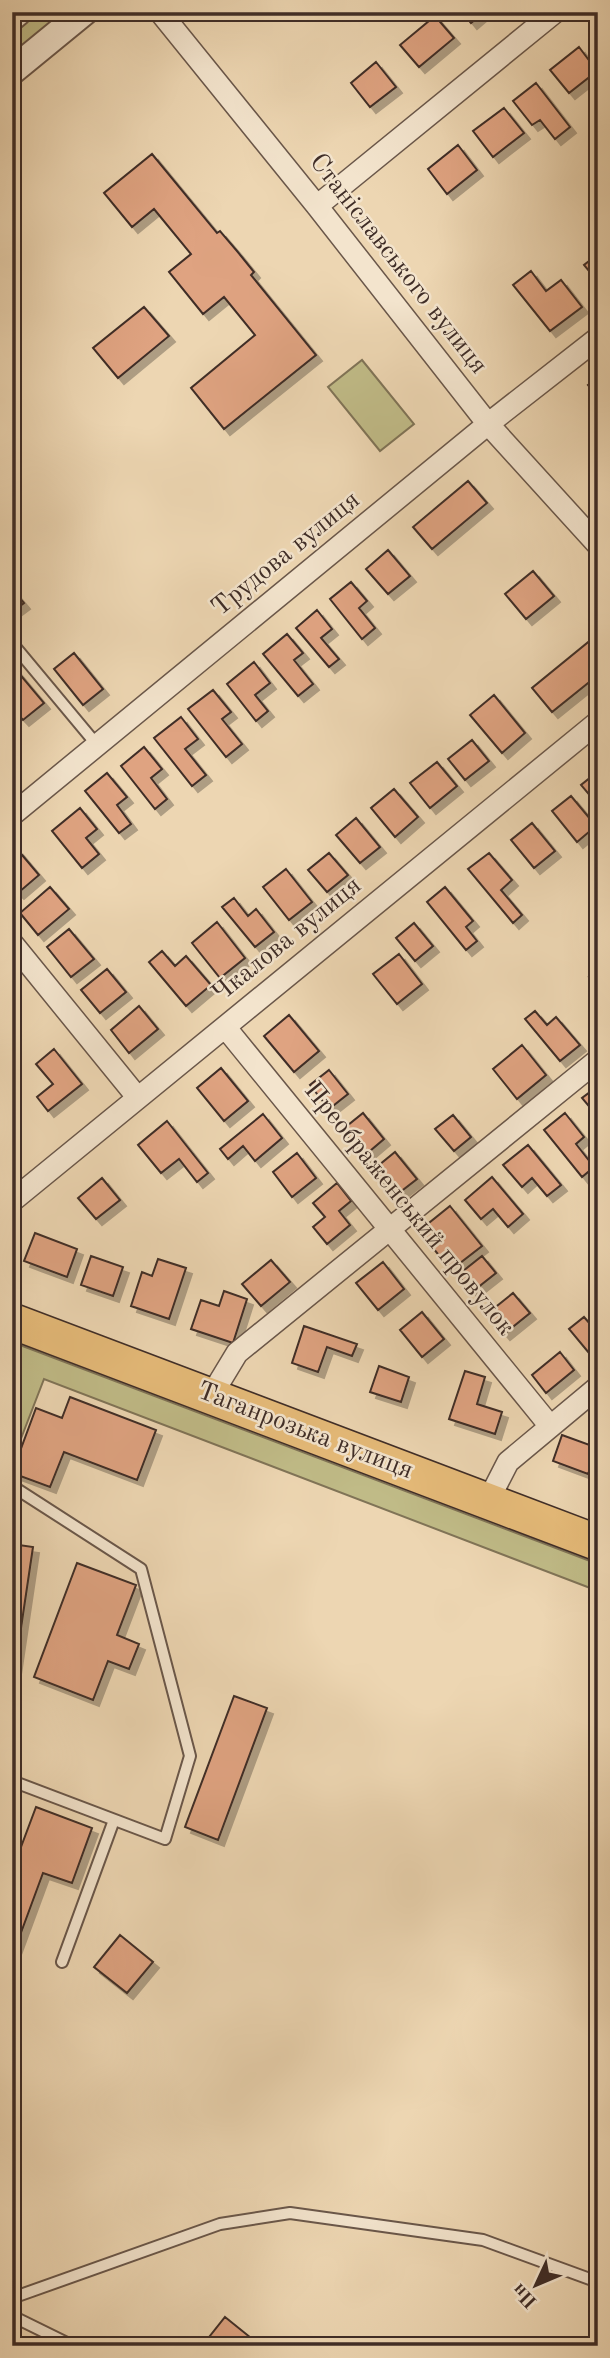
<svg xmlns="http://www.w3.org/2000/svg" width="610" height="2358" font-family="'Old Standard TT',serif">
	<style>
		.green { fill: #c0bb87; stroke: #807457; stroke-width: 2 }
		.building { fill: #dfa381; stroke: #3f2d27; stroke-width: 2; filter: url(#shadow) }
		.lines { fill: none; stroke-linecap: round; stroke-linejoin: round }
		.service-casing { stroke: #6a574a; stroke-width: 14 }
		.minor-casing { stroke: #6a574a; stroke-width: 24 }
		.tertiary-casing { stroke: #6a574a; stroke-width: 30 }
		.trunk-casing { stroke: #3f2d27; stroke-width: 38 }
		.service { stroke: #f3e4cd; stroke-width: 10 }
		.minor { stroke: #f3e4cd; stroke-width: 21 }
		.tertiary { stroke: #f3e4cd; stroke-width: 26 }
		.trunk { stroke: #e6bb79; stroke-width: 35 }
		.labels { text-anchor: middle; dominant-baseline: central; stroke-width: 5; stroke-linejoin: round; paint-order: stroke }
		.street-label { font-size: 26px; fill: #3f2d27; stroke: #f3e4cd }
	</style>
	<defs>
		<filter id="shadow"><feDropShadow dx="6" dy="6" stdDeviation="0" flood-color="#0004"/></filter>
	</defs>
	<rect width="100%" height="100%" fill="#edd6b2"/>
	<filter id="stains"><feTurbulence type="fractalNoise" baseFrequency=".00286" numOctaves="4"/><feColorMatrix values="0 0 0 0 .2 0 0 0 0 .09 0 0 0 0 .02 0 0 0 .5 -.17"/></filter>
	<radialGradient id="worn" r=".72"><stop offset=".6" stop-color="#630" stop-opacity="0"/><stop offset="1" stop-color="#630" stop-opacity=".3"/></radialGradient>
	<path class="green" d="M29,12H71L12,60V26Z
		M362,360L414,424L380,451L328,387Z
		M12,1342L598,1564V1591L44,1379L15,1454L12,1453Z"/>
	<path class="building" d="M462,12H484L471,23Z
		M435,16L454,38L419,67L400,45Z
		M579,47L597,71L569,93L550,70Z
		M376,62L396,87L370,107L351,83Z
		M536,83L570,127L555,139L540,120L532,125L513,101Z
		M504,108L524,133L493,157L473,131Z
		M458,145L477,170L447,194L428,169Z
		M152,154L217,233L220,231L237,251L254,272L251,275L316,355L224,429L191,388L255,335L224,297L203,314L169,272L191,254L154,209L132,227L104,193Z
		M598,254V282L584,265Z
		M531,271L546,291L561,280L582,307L550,331L513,285Z
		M144,307L169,336L118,378L93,348Z
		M598,378V398L588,385Z
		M468,481L487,503L432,549L413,527Z
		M388,550L410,576L388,594L366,569Z
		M533,571L554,596L526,619L505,594Z
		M351,582L367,601L359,608L375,628L362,639L330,599Z
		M12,589L24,603L12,612Z
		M317,610L332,629L321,638L339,659L329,667L296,628Z
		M287,634L303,653L294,660L313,684L298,696L263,654Z
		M592,639L598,646V675L552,712L532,688Z
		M74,653L103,689L83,705L54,669Z
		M254,662L270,683L255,695L268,711L256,721L227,684Z
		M12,665L44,703L23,720L12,708Z
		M213,690L231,712L222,719L242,744L226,757L188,709Z
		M494,695L525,733L502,753L470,715Z
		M181,717L198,739L185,749L206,775L192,786L154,738Z
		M472,740L489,761L465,780L448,759Z
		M144,747L162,769L151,778L167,799L155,809L121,766Z
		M437,762L457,786L430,808L410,783Z
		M107,773L127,797L117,805L131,824L119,833L85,791Z
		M596,773L598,774V805L581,785Z
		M394,789L418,817L395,837L371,808Z
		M571,796L596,826L577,842L552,811Z
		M80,808L97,829L86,838L99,854L82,868L52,831Z
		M356,818L380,847L360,863L336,835Z
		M532,823L555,851L534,868L511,840Z
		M17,849L39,875L18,893L12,887V853Z
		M329,853L348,875L327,892L308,870Z
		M489,853L512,880L501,890L522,915L513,923L468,869Z
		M286,869L312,902L289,920L263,887Z
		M50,887L69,909L38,935L20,913Z
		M445,887L473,921L466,927L477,941L466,950L427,902Z
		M234,898L248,916L256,909L274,932L255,947L222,907Z
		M217,922L245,958L220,978L192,943Z
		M414,923L433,946L415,961L396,938Z
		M69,929L94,959L71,977L47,947Z
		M162,951L175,966L186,956L211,985L186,1006L149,962Z
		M399,954L422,984L397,1004L373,974Z
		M107,969L126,992L100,1013L81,990Z
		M598,970V987L589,977Z
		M139,1006L158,1029L129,1053L111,1030Z
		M535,1011L547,1025L556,1017L580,1045L560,1061L525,1019Z
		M289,1015L319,1051L294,1072L264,1036Z
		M522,1045L546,1075L517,1099L493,1069Z
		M54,1049L82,1084L48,1111L37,1097L53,1084L36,1064Z
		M221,1068L248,1101L224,1121L197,1088Z
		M329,1070L348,1094L329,1109L310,1085Z
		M598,1086V1117L582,1098Z
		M363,1113L384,1139L364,1156L342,1130Z
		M565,1113L584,1137L576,1144L594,1167L582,1177L544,1130Z
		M263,1114L282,1138L255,1161L243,1146L228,1159L220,1149Z
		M453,1115L471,1137L454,1151L435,1129Z
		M167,1121L208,1173L197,1182L179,1159L161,1173L138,1145Z
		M528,1145L561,1185L547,1196L532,1178L522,1187L503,1165Z
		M395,1152L417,1179L395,1196L373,1170Z
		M297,1153L316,1178L292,1197L273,1172Z
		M492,1177L523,1214L508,1227L493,1209L481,1219L465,1200Z
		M102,1178L120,1200L96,1219L78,1198Z
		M337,1183L351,1201L339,1211L350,1225L327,1244L313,1227L325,1217L313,1203Z
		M450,1206L482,1246L451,1270L419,1231Z
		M35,1233L77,1249L67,1277L24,1261Z
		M91,1256L123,1267L113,1296L81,1285Z
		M482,1256L496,1273L472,1292L458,1275Z
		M158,1259L186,1268L169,1319L131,1306L142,1272L152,1276Z
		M271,1260L290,1282L261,1306L242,1284Z
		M383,1262L404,1289L378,1310L356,1283Z
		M598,1270V1286L590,1276Z
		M224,1291L247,1299L233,1343L191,1329L201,1300L219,1306Z
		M513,1293L530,1313L504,1334L487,1314Z
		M422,1312L444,1339L422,1357L400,1330Z
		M584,1317L598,1333V1345L589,1353L569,1329Z
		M304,1326L357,1344L352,1356L327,1347L318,1372L292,1363Z
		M560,1352L574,1370L546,1393L532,1375Z
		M379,1366L409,1377L401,1402L370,1392Z
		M465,1371L485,1377L477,1404L502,1412L495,1434L449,1419Z
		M70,1397L156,1430L137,1480L64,1452L50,1487L12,1473L36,1408L62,1418Z
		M562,1435L598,1448L588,1474L553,1461Z
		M12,1544L33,1547L13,1682H12Z
		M77,1563L136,1585L117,1635L139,1644L129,1669L108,1661L93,1700L34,1677Z
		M234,1696L267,1708L218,1840L185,1827Z
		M36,1807L92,1828L72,1883L43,1873L12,1957V1871Z
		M120,1935L153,1962L127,1993L94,1967Z
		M225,2317L261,2346H202Z"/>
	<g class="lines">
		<defs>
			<path id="service" d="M12,643L97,745
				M12,1486L141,1569L190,1756L165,1839L12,1781
				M62,1962L114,1820
				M12,2298L220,2224L290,2213L483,2240L598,2282
				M12,2316L73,2346"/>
			<path id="minor" d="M160,12L317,206L488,424L598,545
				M317,206L555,12
				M12,815L488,424L598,338
				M12,943L138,1098
				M225,1027L550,1426
				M12,1201L598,722
				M211,1396L237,1353L598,1060
				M488,1501L508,1462L598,1387"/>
			<path id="tertiary" d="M12,17L18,12
				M12,71L84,12"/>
			<path id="trunk" d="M12,1321L598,1543"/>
		</defs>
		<use href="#service" class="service-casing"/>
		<use href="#minor" class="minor-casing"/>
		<use href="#tertiary" class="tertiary-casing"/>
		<use href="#trunk" class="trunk-casing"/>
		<use href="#service" class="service"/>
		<use href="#minor" class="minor"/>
		<use href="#tertiary" class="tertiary"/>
		<use href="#trunk" class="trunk"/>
	</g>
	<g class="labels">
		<g class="street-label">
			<text transform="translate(398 264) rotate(52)">Станіславського вулиця</text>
			<text transform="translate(286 554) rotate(-39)">Трудова вулиця</text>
			<text transform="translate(287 940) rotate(-39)">Чкалова вулиця</text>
			<text transform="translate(409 1209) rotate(51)">Преображенський провулок</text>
			<text transform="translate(305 1431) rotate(21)">Таганрозька вулиця</text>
		</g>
	</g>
	<rect width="610" height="2358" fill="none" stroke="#edd6b2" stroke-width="42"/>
	<rect x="14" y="14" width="582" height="2330" fill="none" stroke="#3f2d27" stroke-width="3.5"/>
	<rect x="21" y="21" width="568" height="2316" fill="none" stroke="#3f2d27" stroke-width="2"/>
	<g transform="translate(536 2285) rotate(226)" stroke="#f3e4cd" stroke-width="5" paint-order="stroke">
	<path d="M0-5L12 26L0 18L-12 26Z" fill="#3f2d27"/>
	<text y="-10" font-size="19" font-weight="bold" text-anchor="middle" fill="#3f2d27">Пн</text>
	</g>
	<rect width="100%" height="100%" filter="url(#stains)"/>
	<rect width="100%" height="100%" fill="url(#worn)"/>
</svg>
